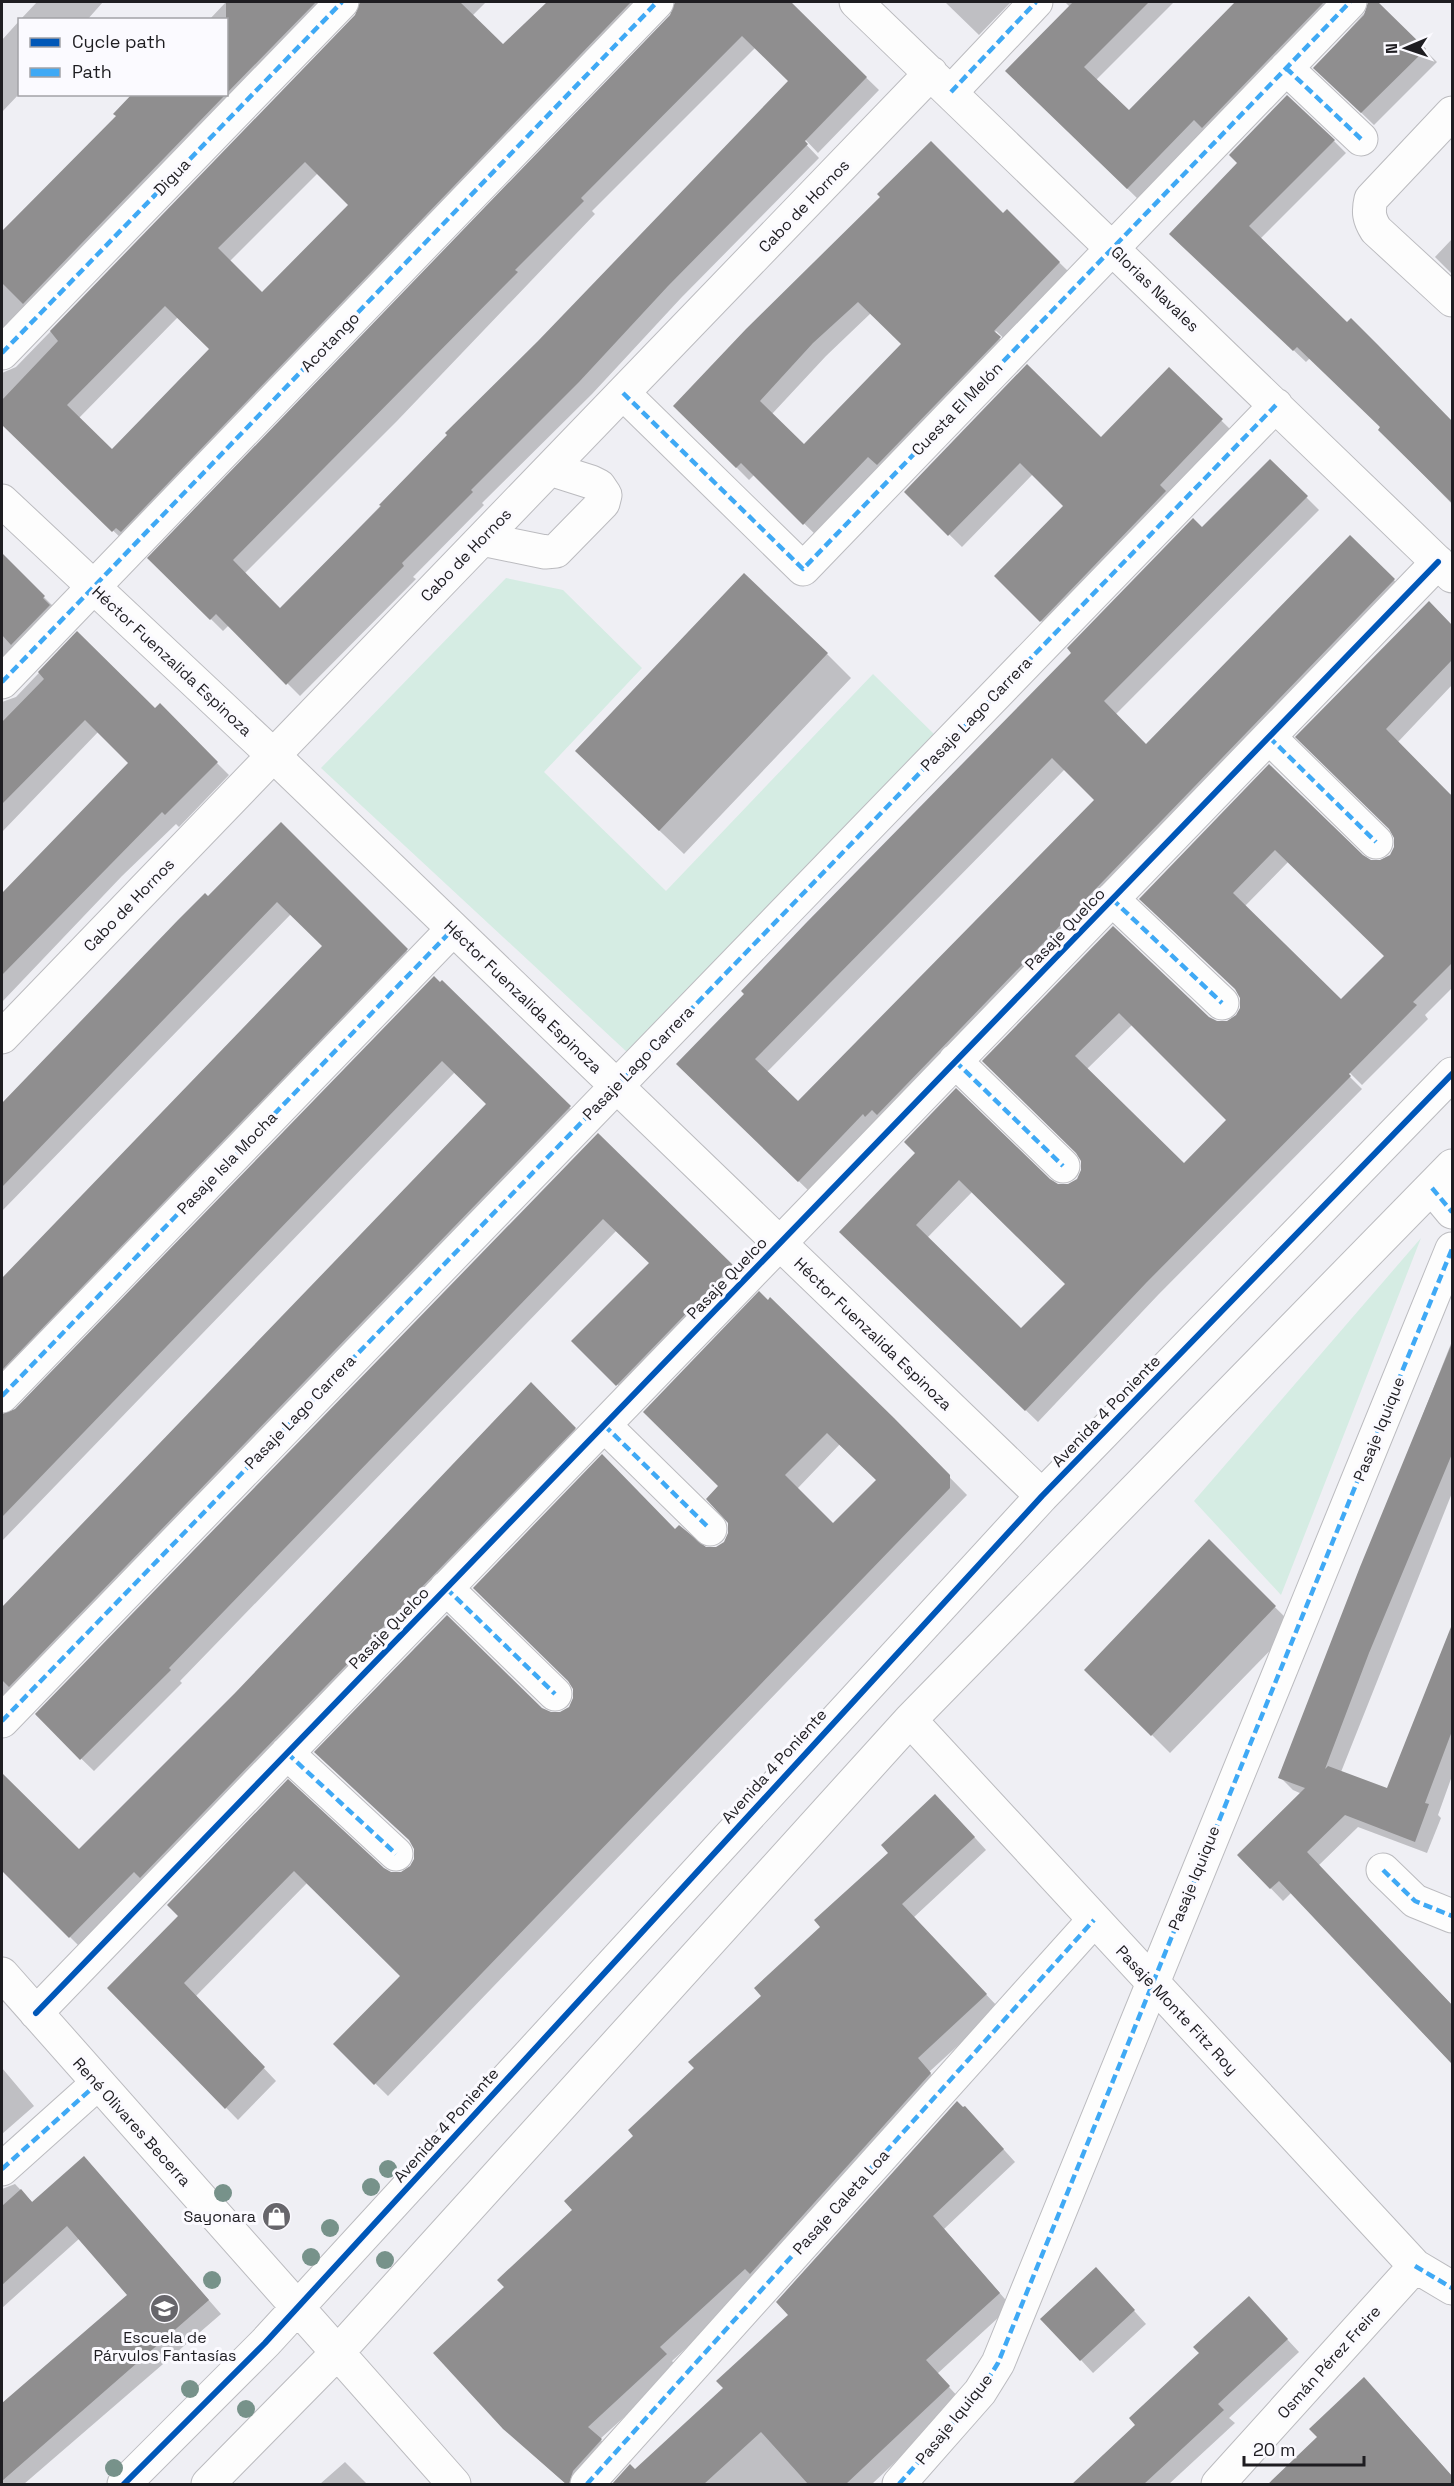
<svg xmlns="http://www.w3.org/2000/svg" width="1454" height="2486" font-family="'Space Grotesk',sans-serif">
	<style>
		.green { fill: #d5ece3 }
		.shadow { fill: #0003; fill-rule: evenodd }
		.building { fill: #8f8e8f; fill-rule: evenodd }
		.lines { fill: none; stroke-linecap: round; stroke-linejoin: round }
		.minor-casing { stroke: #bbbbbf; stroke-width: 35 }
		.minor { stroke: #fdfdfd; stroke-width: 33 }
		.quiet { stroke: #3fa9f5; stroke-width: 4.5; stroke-dasharray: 9 4.5; stroke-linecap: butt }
		.cycleway-casing { stroke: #fbfaff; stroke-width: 10 }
		.cycleway { stroke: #0057b8; stroke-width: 6 }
		.tree { fill: #77928a }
		.labels { text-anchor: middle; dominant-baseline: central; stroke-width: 6; stroke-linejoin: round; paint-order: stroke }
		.street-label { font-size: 16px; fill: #1e1d21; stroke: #fbfaff }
		.poi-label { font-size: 16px; fill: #1e1d21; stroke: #fbfaff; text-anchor: end }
	</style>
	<rect width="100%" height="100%" fill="#efeff4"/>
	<path class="green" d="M506,578L563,590L642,668L544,772L666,891L873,674L937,737L628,1053L321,768Z
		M1421,1238L1281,1595L1194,1501Z"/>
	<path class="shadow" d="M37,2H103L87,20H20Z
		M226,2H341L2,352V234L118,116L134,94H226V20H209Z
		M362,2H486L472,16L503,46L548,2H656L126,543L2,423V373L16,367L357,16ZM318,173L350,205L262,294L229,262ZM178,317L211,349L112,451L78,419Z
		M677,2H788L879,90L818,153L801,135L799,137L819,158L681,298L592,394L482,503L484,505L413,577L416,579L300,696L229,625L223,631L149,558L672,16ZM756,47L790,81L280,610L244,574L397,421L595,214L592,211Z
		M945,2H1011L979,35Z
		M1065,2H1174L1096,80L1129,112L1237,2H1349L1140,201L1007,71L1070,7Z
		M1370,2H1376L1437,62L1374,125L1315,68L1369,8Z
		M20,20V93L2,112V40Z
		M1334,141L1346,153L1260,239L1347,324L1351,320L1452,423V504L1380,430L1382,427L1310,358L1306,362L1184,246Z
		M882,197L1003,215L1007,211L1072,275L1008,342L996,331L994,333L1012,351L817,536L754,475L749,480L675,406ZM871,313L903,344L804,446L772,414L826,356Z
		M1452,239V274L1435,257Z
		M1169,369L1234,433L1053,633L996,576L1065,506L1033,474L962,547L906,492L1101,439Z
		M1270,461L1319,510L1115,715L1146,746L1350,537L1407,593L811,1193L678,1064ZM1065,769L1096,800L798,1103L767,1072Z
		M2,556L56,609L2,681Z
		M1429,603L1452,627V685L1397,743L1450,795L1452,792V988L1425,1015L1428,1019L1362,1085L1347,1070L1345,1072L1362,1089L1158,1295L1038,1422L854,1245L917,1153L1049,1181L1057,1185L1068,1186L1078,1180L1083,1170V1161L1078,1152L984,1061L1113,928L1208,1018L1217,1023H1227L1237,1016L1242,1008V998L1237,990L1153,911L1269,766L1362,857L1370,861L1381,862L1391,856L1395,848L1396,837L1391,828L1297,737ZM1289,861L1386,956L1341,1001L1245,906ZM1132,1025L1229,1120L1184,1165L1087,1069ZM973,1191L1067,1284L1021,1330L927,1238Z
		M77,633L156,710L160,706L229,775L179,827L176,824L122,876L2,1002V896L130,763L99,731L2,832V702L16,697Z
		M827,654L851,678L684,854L601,775Z
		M281,824L419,963L2,1395V1279L324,946L291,914L2,1211V1105L153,947L208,898Z
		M442,982L582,1120L2,1710V1608L488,1104L455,1072L2,1541V1416L16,1410Z
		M598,1135L744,1278L630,1397L573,1341L651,1264L617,1230L180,1681L182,1683L94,1771L36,1715Z
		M1452,1341V1493L1341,1772L1387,1790L1452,1628V1776L1438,1815L1441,1818L1427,1853L1358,1827L1318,1866L1452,2005V2064L1292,1892L1283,1901L1239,1855L1302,1794L1293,1790L1280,1777Z
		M841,1367L967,1495L388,2096L335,2044L402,1976L307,1883L196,1996L276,2081L238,2120L109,1988L180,1916L288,1781L383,1869L391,1874H401L411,1867L542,1709L551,1714H560L570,1708L676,1531L705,1549L716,1548L725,1543ZM840,1444L878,1481L833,1525L797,1489Z
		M531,1385L587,1441L83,1950L18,1885L26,1876L2,1852V1775L79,1851L236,1694Z
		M1209,1542L1294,1626L1170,1753L1086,1669Z
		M948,1808L986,1850L913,1918L999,2008L929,2072L943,2086L759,2281L672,2361L678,2368L600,2439L613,2453L585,2484H566L518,2441L506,2287L696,2068Z
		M2,2068L34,2106L2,2134Z
		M977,2120L1015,2162L944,2229L1011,2306L937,2374L961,2400L872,2484H614L630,2466L635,2471L725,2388L790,2315Z
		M96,2171L221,2314L24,2484H2V2406L130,2295L80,2238L2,2308V2189L15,2184L33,2203Z
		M1108,2282L1146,2324L1093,2373L1081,2360Z
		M1261,2311L1299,2352L1229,2418L1235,2423L1169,2484H1074Z
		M1377,2392L1452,2476V2484H1269L1319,2437Z
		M345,2462L367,2484H320Z"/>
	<path class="building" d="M226,2H316L226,94Z
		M360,2H460L503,44L547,2H631L121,532L116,528L112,532L2,425V400L58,341L50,331L355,15ZM305,162L348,205L262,292L218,248ZM165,306L209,349L112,449L67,405Z
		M675,2H791L867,77L805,141L808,144L668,286L579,382L471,490L473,492L402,563L404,566L286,685L216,614L210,620L147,558L670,15ZM742,36L788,81L538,341L445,433L447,435L379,505L381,506L280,608L233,560L518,272L515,270L584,201L581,198Z
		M1073,2H1149L1084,67L1129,110L1235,2H1324L1202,128L1194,120L1127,189L1005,71Z
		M1368,2H1378L1426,49L1361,113L1313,68L1364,15Z
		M132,94H226L23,304L2,283V231L116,116L113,114Z
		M1287,95L1335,140L1249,226L1347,322L1351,318L1378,345L1452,421V503L1378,430L1380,427L1297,347L1293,351L1169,234L1237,163L1229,155Z
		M931,141L1003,213L1007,209L1060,262L994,331L1001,337L877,465L868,457L803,525L741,463L736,468L673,406L746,329L880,197L877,194ZM858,302L901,344L804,444L760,401L813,343Z
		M1027,364L1101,437L1169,367L1223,419L1160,485L1166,491L1040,622L994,576L1063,506L1020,463L948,536L904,492Z
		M1270,459L1308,496L1104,701L1146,744L1350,535L1395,579L877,1115L872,1110L865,1117L863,1114L798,1182L676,1064L744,994L741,991L806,923L1071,653L1067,648L1193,518L1202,527ZM1052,758L1094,800L798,1101L755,1059Z
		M2,553L45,596L43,598L50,605L11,645L2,635Z
		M744,573L828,653L659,831L575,751Z
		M1429,601L1452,625V660L1386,729L1452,796V963L1413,1002L1417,1005L1349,1074L1351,1076L1146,1283L1025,1411L839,1232L915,1153L904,1142L956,1088L1050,1179L1058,1184H1068L1077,1179L1081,1170V1161L1076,1153L982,1061L1113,926L1209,1017L1217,1021H1227L1236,1015L1240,1008V998L1235,989L1139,899L1269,764L1363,855L1371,860H1380L1390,855L1394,847V838L1389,829L1295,737ZM1275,850L1384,956L1341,999L1233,893ZM1119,1013L1226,1120L1184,1163L1075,1056ZM959,1180L1065,1284L1021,1328L916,1225Z
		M77,631L155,708L160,703L218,762L165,815L162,812L2,975V893L128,763L85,720L2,804V722L44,679L38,672Z
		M281,822L408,949L2,1370V1278L322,946L277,902L2,1187V1103L178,920L205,893L208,896Z
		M434,976L440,982L442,980L571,1106L9,1687L2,1680V1607L486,1104L442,1061L2,1517V1414L15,1409Z
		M598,1133L733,1265L616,1386L571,1341L649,1263L603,1219L169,1668L171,1670L80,1760L35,1714Z
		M759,1291L768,1300L770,1297L894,1418L950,1475V1488L374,2085L333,2044L400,1976L294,1871L184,1983L265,2067L225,2109L107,1988L178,1916L167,1905L288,1779L384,1868L391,1872H401L410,1866L414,1859V1849L409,1840L314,1752L447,1615L542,1708L551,1712H560L569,1707L573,1698V1689L568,1681L473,1588L602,1454L675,1529L679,1525L706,1547H716L724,1542L728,1533V1523L706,1499L718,1486L643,1412ZM827,1433L876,1480L833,1523L785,1475Z
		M1452,1343V1454L1369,1653L1325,1769L1328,1766L1387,1788L1451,1627L1452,1731L1425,1803L1429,1804L1415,1842L1345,1815L1307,1852L1452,2005V2064L1279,1881L1270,1889L1237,1855L1305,1788L1278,1778L1360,1567Z
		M531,1382L576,1428L140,1878L134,1872L69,1938L2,1871V1773L79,1849L235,1693Z
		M1209,1539L1276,1606L1151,1736L1084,1670Z
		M935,1794L975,1837L902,1904L987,1994L918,2058L931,2073L750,2274L745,2269L660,2347L667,2354L588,2427L602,2439L573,2471L569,2484H566L503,2429L433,2353L504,2287L497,2280L572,2210L564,2201L633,2136L628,2130L694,2068L688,2062L761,1996L754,1988L820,1927L814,1920L888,1853L881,1845Z
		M957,2101L963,2107L965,2106L1004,2149L933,2216L1000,2293L926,2360L950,2386L846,2484H808L761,2432L704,2484H612L630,2464L635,2469L723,2388L716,2381L788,2315L776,2302Z
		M84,2156L209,2300L2,2481V2403L127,2295L67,2226L2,2285V2206L21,2189L32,2202Z
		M1096,2267L1135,2310L1080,2361L1040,2319Z
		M1249,2296L1288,2339L1218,2404L1224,2410L1144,2484H1072L1135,2425L1129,2418L1199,2353L1193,2347Z
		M1364,2377L1452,2476V2484H1268L1317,2437L1309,2429Z"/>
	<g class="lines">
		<defs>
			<path id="minor" d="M856,2L1452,576
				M1286,68L1361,139
				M951,92L1036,2
				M1452,113L1371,199C1368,212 1369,219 1376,230L1452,300
				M2,353L342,2
				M623,393L803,569L1350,2
				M2,501L274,756L1042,1496
				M482,539L545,552L556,551L603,503L605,495L599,486L591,482L550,469
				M2,682L657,2
				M1269,737L1376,842
				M1112,899L1222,1003
				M2,1037L931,73
				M955,1061L1063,1166
				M1432,1188L1452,1212
				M2,1396L453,929
				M604,1425L710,1529
				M446,1588L555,1694
				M910,1720L1415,2266L1452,2288
				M2,1721L1276,405
				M287,1753L396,1854
				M1383,1870L1415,1901L1452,1916
				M2,1974L454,2484
				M36,2013L1438,562
				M2,2169L98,2083
				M124,2484L265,2343L1042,1496L1452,1074
				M208,2484L337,2353L910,1720L1452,1166
				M587,2484L1094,1920
				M899,2484L980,2392L998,2363L1452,1249
				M1218,2484L1415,2266"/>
		</defs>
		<use href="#minor" class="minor-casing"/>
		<use href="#minor" class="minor"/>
		<path class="quiet" d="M1286,68L1361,139
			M951,92L1036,2
			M2,353L342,2
			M623,393L803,569L1350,2
			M2,682L657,2
			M1269,737L1376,842
			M1112,899L1222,1003
			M955,1061L1063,1166
			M1432,1188L1452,1212
			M2,1396L453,929
			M604,1425L710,1529
			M446,1588L555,1694
			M2,1721L1276,405
			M287,1753L396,1854
			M1383,1870L1415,1901L1452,1916
			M2,2169L98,2083
			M1415,2266L1452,2288
			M587,2484L1094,1920
			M899,2484L980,2392L998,2363L1452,1249"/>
		<defs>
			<path id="cycleway" d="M36,2013L1438,562
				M124,2484L265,2343L1042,1496L1452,1074"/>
		</defs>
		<use href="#cycleway" class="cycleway-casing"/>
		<use href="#cycleway" class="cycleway"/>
	</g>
	<g class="tree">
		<circle cx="388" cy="2169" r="9"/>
		<circle cx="371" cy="2187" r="9"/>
		<circle cx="223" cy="2193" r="9"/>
		<circle cx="330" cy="2228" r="9"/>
		<circle cx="311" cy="2257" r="9"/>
		<circle cx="385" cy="2260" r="9"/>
		<circle cx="212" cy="2280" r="9"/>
		<circle cx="190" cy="2389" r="9"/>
		<circle cx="246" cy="2409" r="9"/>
		<circle cx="114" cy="2468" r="9"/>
	</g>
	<defs>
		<symbol id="shop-disc" viewBox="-11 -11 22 22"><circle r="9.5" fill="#67666b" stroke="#fbfaff"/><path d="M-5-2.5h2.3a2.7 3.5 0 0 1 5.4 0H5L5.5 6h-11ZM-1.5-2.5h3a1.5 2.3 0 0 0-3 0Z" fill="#fff"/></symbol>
		<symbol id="school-disc" viewBox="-11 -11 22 22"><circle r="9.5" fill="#67666b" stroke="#fbfaff"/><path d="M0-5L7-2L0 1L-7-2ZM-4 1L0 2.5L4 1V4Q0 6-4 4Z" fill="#fff"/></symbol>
	</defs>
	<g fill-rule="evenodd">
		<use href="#shop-disc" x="260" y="2200" width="33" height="33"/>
		<use href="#school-disc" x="148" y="2292" width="33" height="33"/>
	</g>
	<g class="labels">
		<g class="street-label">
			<text transform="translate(172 177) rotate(-46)">Digua</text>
			<text transform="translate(804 206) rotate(-46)">Cabo de Hornos</text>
			<text transform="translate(1155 289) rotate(44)">Glorias Navales</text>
			<text transform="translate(330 342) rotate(-46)">Acotango</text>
			<text transform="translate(957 409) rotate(-46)">Cuesta El Melón</text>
			<text transform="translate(466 555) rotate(-46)">Cabo de Hornos</text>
			<text transform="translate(172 661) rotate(43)">Héctor Fuenzalida Espinoza</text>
			<text transform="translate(976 714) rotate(-46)">Pasaje Lago Carrera</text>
			<text transform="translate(129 905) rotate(-46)">Cabo de Hornos</text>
			<text transform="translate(1065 929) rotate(-46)">Pasaje Quelco</text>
			<text transform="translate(523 997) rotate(44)">Héctor Fuenzalida Espinoza</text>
			<text transform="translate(638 1063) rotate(-46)">Pasaje Lago Carrera</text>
			<text transform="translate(227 1163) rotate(-46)">Pasaje Isla Mocha</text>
			<text transform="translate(727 1278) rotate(-46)">Pasaje Quelco</text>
			<text transform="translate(873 1334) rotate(44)">Héctor Fuenzalida Espinoza</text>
			<text transform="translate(1106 1411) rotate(-46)">Avenida 4 Poniente</text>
			<text transform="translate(300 1412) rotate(-46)">Pasaje Lago Carrera</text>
			<text transform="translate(1379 1429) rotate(-68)">Pasaje Iquique</text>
			<text transform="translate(389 1628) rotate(-46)">Pasaje Quelco</text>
			<text transform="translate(774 1766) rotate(-48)">Avenida 4 Poniente</text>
			<text transform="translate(1194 1878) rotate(-68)">Pasaje Iquique</text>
			<text transform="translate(1177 2010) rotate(47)">Pasaje Monte Fitz Roy</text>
			<text transform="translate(132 2122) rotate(48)">René Olivares Becerra</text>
			<text transform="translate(446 2125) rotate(-48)">Avenida 4 Poniente</text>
			<text transform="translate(841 2202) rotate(-48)">Pasaje Caleta Loa</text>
			<text transform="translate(1329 2362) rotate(-48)">Osmán Pérez Freire</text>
			<text transform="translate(954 2419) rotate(-51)">Pasaje Iquique</text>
		</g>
		<g class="poi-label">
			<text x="256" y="2216">Sayonara</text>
			<text x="165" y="2337" text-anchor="middle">Escuela de<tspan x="165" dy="18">Párvulos Fantasías</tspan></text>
		</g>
	</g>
	<rect width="1454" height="2486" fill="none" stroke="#1e1d21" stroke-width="6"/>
	<rect x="18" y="18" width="210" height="78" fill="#fbfaff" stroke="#a3a2a6" stroke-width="1.5"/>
	<rect x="30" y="38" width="30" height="9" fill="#0057b8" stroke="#a3a2a6" stroke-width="1.5"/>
	<text x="72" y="48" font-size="18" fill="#1e1d21">Cycle path</text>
	<rect x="30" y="68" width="30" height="9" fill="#3fa9f5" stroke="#a3a2a6" stroke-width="1.5"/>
	<text x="72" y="78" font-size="18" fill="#1e1d21">Path</text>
	<g transform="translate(1406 48) rotate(268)" stroke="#fbfaff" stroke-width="4.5" paint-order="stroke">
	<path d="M0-4.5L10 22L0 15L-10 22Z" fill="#1e1d21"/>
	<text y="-9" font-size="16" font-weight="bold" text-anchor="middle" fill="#1e1d21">N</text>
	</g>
	<path d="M1244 2456v9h120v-9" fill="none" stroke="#1e1d21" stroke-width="3"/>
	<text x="1253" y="2456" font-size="18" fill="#1e1d21" stroke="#fbfaff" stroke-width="4.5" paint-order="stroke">20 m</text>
</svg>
